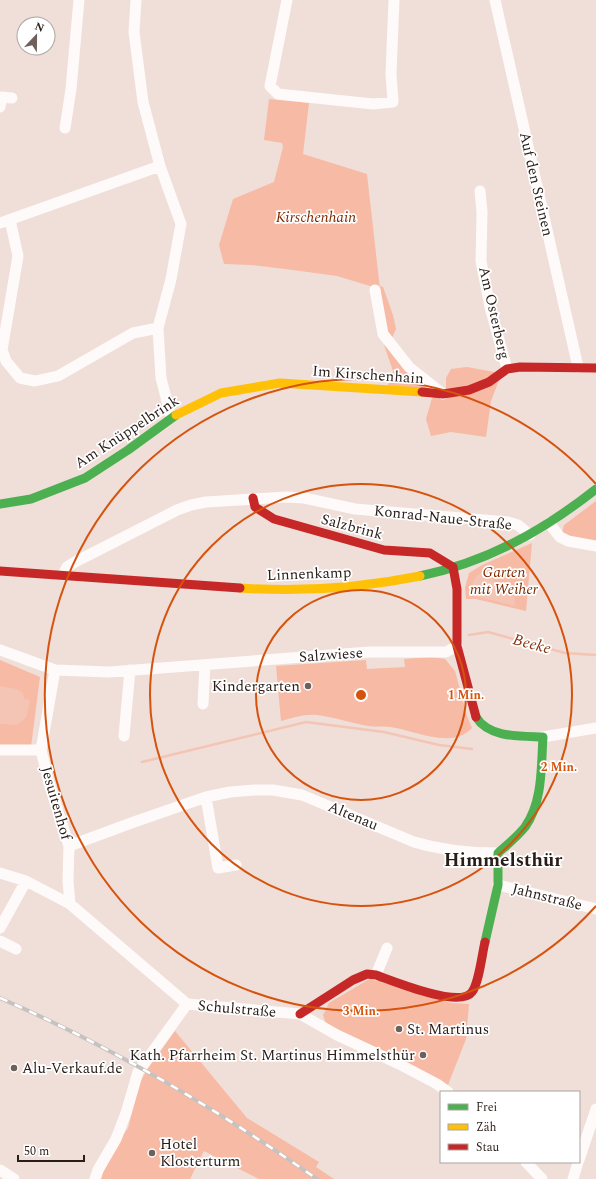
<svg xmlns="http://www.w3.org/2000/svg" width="596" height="1179" font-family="Spectral,serif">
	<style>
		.green { fill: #f7baa4 }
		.water { fill: #f4c5b4 }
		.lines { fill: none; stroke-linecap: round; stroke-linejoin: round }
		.stream { stroke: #f4c5b4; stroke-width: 2.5 }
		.street { stroke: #fdfaf9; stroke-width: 11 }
		.fast { stroke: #4caf50; stroke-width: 9 }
		.slow { stroke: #ffc107; stroke-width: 9 }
		.jam { stroke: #c62828; stroke-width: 9 }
		.rail-casing { stroke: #c7c2c0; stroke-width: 4 }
		.rail { stroke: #fff; stroke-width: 2.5; stroke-dasharray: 8; stroke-linecap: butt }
		.ring { fill: none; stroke: #d5530d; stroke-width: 2 }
		.poi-dot { fill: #6e615b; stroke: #fff; stroke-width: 1.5 }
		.labels { text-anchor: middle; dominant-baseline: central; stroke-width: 3.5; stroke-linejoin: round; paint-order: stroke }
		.street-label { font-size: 15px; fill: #281d18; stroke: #fff }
		.park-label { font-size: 15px; font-style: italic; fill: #7e2a00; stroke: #fff }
		.poi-label { font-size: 15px; fill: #281d18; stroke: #fff; text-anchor: start }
		.water-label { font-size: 16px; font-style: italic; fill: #86320b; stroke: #fff }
		.district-label { font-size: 19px; font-weight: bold; fill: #281d18; stroke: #fff }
		.centre { fill: #d5530d; stroke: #fff; stroke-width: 2 }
		.ring-label { font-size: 12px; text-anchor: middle; font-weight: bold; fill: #d5530d; stroke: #fff; stroke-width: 3.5; stroke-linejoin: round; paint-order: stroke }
	</style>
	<rect width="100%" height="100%" fill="#f0ded8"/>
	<path class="green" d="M269,99L309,103L303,154L367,174L380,289L337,276L293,270L251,265L224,264L219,245L233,199L274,182L283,147L282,143L264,140Z
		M380,286L383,287L393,315L396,329L391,340L385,333Z
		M383,337L437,392L387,388L393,371L385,348Z
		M467,367L494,372L499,380L491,401L486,437L451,432L431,436L426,419L432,398L446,391V378L451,369Z
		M596,501V543L580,542L562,533L564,525Z
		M532,543L526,611L476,599H466L465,588L469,573L482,565Z
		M431,657L445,659L455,671L467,716L472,728C452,750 414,730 390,727C383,726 375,727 368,726C351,723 334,717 317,715C304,714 293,718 281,721L276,666L366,660L367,669L405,667L404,659Z
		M0,660L40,677L31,747L0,746Z
		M371,978L451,1003L469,1004L466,1039L448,1085L326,1024L323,1015L329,1003Z
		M175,1031L247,1118L319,1162L316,1167L334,1179H259L204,1151L190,1179H101L103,1173L115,1147L128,1128L140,1082L149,1067Z"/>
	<path class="water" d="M482,572C490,576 496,582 501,590L514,594L515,606L476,596C470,586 472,579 482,572Z
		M0,686L17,689L23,693L24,699L30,700L26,718L17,725L0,724Z"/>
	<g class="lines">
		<path class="stream" d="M469,635L488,632L565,653L596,655
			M142,762L306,722L384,732L439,745L472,749"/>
		<path class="street" d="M136,0L134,32L143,102L160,166L181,224L171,279L158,328L161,378L171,417
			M287,0L270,86L278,94L373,104L393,102L391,74L394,0
			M495,0L578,367
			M0,107L2,97L12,98
			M65,128L71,89L79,0
			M480,191L482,212L481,261L490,307L507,369
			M10,220L18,256L2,350L6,361L20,378L35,381L58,376L133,333L158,328
			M0,223L160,166
			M375,290L383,334L409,367L443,394
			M549,523L560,537L568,541L596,546
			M63,575L67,567L75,562L177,510L191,505L206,502L286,497L304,498L355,509L508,522L518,525L530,535
			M0,650L55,670L109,672L369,652H446L457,646
			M55,670L41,750L49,783L69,846L68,881L70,904
			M203,704L205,665
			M124,736L130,670
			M543,737L596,728
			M0,750H41
			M206,797L218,868L236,865
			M69,846L134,822L206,797L230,792L254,790H273L302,795L414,842C441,850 470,853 498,853
			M0,873L26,881L70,904L187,1004L300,1014L337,1035L399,1064L437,1084L448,1092
			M498,885L596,909
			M0,928L26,881
			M0,941L16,949
			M376,975L387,948
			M579,1160L596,1109
			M526,1162L542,1179
			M0,1170L14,1179
			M95,1179L98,1170L116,1139L126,1113L138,1072L187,1004
			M573,1179L578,1162"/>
		<path class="fast" d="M0,504L31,499L85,478L128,450L176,415
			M420,576C487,562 543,531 596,489
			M476,717C489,738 520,736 543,737C541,766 543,802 525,827C517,837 507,845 498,853V885L485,942"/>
		<path class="slow" d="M176,415L221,393L280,383L422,392
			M240,588C300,592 361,588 420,576"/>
		<path class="jam" d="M422,392L443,394L469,390L489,382L507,369L520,367L596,368
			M253,498L255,507L274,519L384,550L430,553L453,567
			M453,567L457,589V646L476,717
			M0,571L240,588
			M300,1014L353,980L367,974L376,975C393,981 460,1009 472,992C479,983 482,954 485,942"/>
		<defs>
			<path id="rail" d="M0,998C112,1047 217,1109 317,1179"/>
		</defs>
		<use href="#rail" class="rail-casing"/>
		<use href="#rail" class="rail"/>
	</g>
	<g class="ring">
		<circle cx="361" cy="695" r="105"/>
		<circle cx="361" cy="695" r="211"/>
		<path d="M596 906A316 316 0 1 1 596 484"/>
	</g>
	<g class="poi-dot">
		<circle cx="308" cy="686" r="4"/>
		<circle cx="399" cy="1029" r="4"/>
		<circle cx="423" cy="1055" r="4"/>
		<circle cx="14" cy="1068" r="4"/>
		<circle cx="152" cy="1153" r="4"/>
	</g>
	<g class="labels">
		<g class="street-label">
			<text transform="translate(536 184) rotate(77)">Auf den Steinen</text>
			<text transform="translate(494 313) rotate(77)">Am Osterberg</text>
			<text transform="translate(368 375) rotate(4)">Im Kirschenhain</text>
			<text transform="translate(127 432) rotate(-33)">Am Knüppelbrink</text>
			<text transform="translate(443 518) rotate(6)">Konrad-Naue-Straße</text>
			<text transform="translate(352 527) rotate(15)">Salzbrink</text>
			<text transform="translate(309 574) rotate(-2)">Linnenkamp</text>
			<text transform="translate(331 655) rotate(-4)">Salzwiese</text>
			<text transform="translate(56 803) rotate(74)">Jesuitenhof</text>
			<text transform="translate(353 816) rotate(23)">Altenau</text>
			<text transform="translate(547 897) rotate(14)">Jahnstraße</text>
			<text transform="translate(237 1009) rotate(5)">Schulstraße</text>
		</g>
		<g class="park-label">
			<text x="316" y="217">Kirschenhain</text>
			<text x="504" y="572">Garten<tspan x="504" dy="17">mit Weiher</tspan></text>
		</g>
		<g class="poi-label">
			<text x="300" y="686" text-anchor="end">Kindergarten</text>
			<text x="407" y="1029">St. Martinus</text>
			<text x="415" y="1055" text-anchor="end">Kath. Pfarrheim St. Martinus Himmelsthür</text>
			<text x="22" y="1068">Alu-Verkauf.de</text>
			<text x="160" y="1144">Hotel<tspan x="160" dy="17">Klosterturm</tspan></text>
		</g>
		<g class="water-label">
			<text transform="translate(532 644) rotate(15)">Beeke</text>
		</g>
		<g class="district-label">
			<text x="503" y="860">Himmelsthür</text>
		</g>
	</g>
	<circle cx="361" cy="695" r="6" class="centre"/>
	<g class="ring-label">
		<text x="466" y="699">1 Min.</text>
		<text x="559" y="771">2 Min.</text>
		<text x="361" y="1015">3 Min.</text>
	</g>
	<rect x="440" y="1091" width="140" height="72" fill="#ffffff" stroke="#a9a5a3"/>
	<rect x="448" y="1104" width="20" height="6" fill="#4caf50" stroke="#a9a5a3"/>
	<text x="476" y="1111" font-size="12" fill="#281d18">Frei</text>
	<rect x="448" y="1124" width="20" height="6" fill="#ffc107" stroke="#a9a5a3"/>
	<text x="476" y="1131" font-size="12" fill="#281d18">Zäh</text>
	<rect x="448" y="1144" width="20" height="6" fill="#c62828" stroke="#a9a5a3"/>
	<text x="476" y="1151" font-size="12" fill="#281d18">Stau</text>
	<g transform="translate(36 36) rotate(22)"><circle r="19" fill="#ffffff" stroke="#a9a5a3"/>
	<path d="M0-3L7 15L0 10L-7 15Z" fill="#6e615b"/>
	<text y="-6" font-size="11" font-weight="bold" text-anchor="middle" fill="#281d18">N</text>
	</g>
	<path d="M18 1155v6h66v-6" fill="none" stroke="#281d18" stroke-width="2"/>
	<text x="24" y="1155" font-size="12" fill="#281d18" stroke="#ffffff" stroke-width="3" paint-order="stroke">50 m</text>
</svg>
